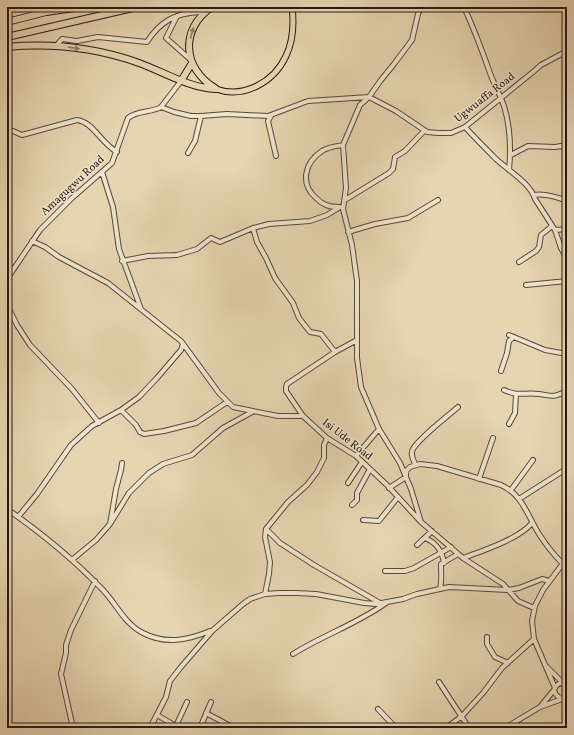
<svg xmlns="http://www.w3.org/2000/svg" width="574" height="735" font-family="Vollkorn,serif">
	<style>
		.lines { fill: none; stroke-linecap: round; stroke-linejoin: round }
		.minor-casing { stroke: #57483b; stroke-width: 6 }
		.major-casing { stroke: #271914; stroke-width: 7 }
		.highway-casing { stroke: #271914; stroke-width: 8 }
		.minor { stroke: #efe4cc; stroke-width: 4 }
		.major { stroke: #e6d5b1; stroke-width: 5 }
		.highway { stroke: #e6d5b1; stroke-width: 6 }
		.oneway { fill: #90806a }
		.labels { text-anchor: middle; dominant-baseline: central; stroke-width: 3; stroke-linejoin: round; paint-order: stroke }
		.street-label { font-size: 11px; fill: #271914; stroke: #efe4cc }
	</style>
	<rect width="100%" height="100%" fill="#e6d5b1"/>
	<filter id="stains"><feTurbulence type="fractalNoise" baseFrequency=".005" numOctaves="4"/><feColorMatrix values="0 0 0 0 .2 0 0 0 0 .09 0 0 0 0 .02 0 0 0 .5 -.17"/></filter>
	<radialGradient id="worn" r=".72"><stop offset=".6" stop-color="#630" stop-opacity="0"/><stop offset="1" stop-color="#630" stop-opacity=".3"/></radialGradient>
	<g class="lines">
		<defs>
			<path id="minor" d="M464,7C474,29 482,50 490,73C494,84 500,95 504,106C510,126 511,150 509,170
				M177,16L166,38L191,60
				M56,46L62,39L77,41L98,37L147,42C160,21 176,13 200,12
				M161,107L174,112L191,116H201L227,114L268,116L308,101L369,97L396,111L427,132L438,133H451L465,127L533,72L541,65L567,51
				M271,116L268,121L276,156
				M465,127C475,138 486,149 496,159C508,170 531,184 535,199L555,230L561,248L567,259
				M7,131H13L22,135L77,120C93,122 101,143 117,152
				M563,147L567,152
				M188,153L195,141L201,116
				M511,155L528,146L555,147L567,145
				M102,172L113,207L119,249L141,309
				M534,195C545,193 557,197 567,201
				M345,200L389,173L393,169L395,157L405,151L424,131
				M339,207C329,207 323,205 316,198C300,184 304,163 322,151C328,147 336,146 343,145
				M555,230L567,229
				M348,232L375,224L408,218L438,200
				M32,241L45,247L59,257L108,283L172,334L181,341L219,393L233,407L278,416H303
				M122,261L148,256L177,255L197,249L211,238L220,242L253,228
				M519,262L536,251L539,247L541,235L552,226
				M7,264L13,270
				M7,279L40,230L72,198L112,163L128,118C137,110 151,113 161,107L181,81
				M526,285L567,281
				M7,305L17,325L30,345L72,389L99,423
				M509,335L545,350L567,354
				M357,340L335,352L287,384L286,387V391L303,416L327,438L356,456L387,485L421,522L463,558L503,584L518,601L534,608
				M335,352L321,334L310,332L299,318L293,303L275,278L266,258L257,242L253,228L269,224L310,221L327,215L340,207
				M501,371L507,353L509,341L514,337
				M504,390C519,397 524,392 539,394C554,396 552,398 567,391
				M121,410L136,425L140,432L144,434L164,431L196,423L227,402
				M509,424L515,413L516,394
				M356,456L379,429
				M415,464C413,459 410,454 413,449C420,437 447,417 458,407
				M479,479L493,438
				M348,483L362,462
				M389,488L406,477V471L410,467L420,464L437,466L501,485C523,495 527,515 539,534C546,545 554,555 563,564
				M511,490L533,460
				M519,499L563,471L567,466
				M352,505L357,500V493L370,469
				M7,509C40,532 72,558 100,587C116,602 123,623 143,633C166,645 188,640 210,631
				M18,517L37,494L71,445L92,426L121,410L139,397L157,378L181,350L183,344
				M363,520L379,521L398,497
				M421,522L411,489L400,463L379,429L361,387L357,358V281L352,245L343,209L346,188L343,145L360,105L369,97L381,80L394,64L412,40L418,14L421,7
				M110,524L129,493L149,473L163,464L192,455L223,428L252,412
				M266,529L280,543L314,565L380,603
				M425,538C437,543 442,551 444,563
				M417,545L432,531
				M463,558C482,551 519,539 532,523
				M73,559L96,540L110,524L116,489L121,470L122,463
				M385,571H405L414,568L451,547
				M440,589C442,581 441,573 441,564L458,554
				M265,594L269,574L270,562L265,537L266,529L288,502L307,485L317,472L324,458V445L327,438
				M487,637V644L495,657L508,663
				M293,654C323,635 357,624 386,603
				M547,667L563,683
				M439,682L469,728
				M567,685L560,683L556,686L554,690C556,697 561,700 567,696
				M555,688L534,639L532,621L535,606L543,590L567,558
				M540,707L562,699
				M378,709L396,728
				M206,713L234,728
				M157,715L176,726
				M73,728L61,674L66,653V645L71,630L95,581
				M150,728L166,697L170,681L181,667L212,631L243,604L250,599L265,594L279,593H296L316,594L364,603L376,604L403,599L417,594L449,587L508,590L519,588L542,579L549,581
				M175,728L187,702
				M200,728L211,702
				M235,728L255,726L265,728
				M446,728L462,716L483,693L502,668L534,639
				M505,728L540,707L554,690"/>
			<path id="major" d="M216,89C244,99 274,82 286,56C293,41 294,23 292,7"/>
			<path id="highway" d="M212,7C179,29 183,69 215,88
				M7,22L46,12L81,7
				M7,37L137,7
				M7,47C51,43 97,48 139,63C164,72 189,88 216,89
				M181,81L192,63"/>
		</defs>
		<use href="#minor" class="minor-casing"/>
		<use href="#major" class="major-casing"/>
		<use href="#highway" class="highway-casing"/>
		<use href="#minor" class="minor"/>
		<use href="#major" class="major"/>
		<use href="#highway" class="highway"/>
	</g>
	<defs><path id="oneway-solid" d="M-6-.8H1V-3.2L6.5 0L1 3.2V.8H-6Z"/></defs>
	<g class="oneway">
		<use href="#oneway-solid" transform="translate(192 33) rotate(-75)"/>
		<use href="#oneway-solid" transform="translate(74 48) rotate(8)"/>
	</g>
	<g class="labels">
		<g class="street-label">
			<text transform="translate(485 98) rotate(-38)">Ugwuaffa Road</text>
			<text transform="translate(73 186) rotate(-43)">Amagugwu Road</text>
			<text transform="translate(347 440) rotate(38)">Isi Ude Road</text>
		</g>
	</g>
	<rect width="574" height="735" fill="none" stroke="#e6d5b1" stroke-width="24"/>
	<rect x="8" y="8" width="558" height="719" fill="none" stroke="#271914" stroke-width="2"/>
	<rect x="12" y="12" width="550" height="711" fill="none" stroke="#271914"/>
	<rect width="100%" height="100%" filter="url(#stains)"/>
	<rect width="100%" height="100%" fill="url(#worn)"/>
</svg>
